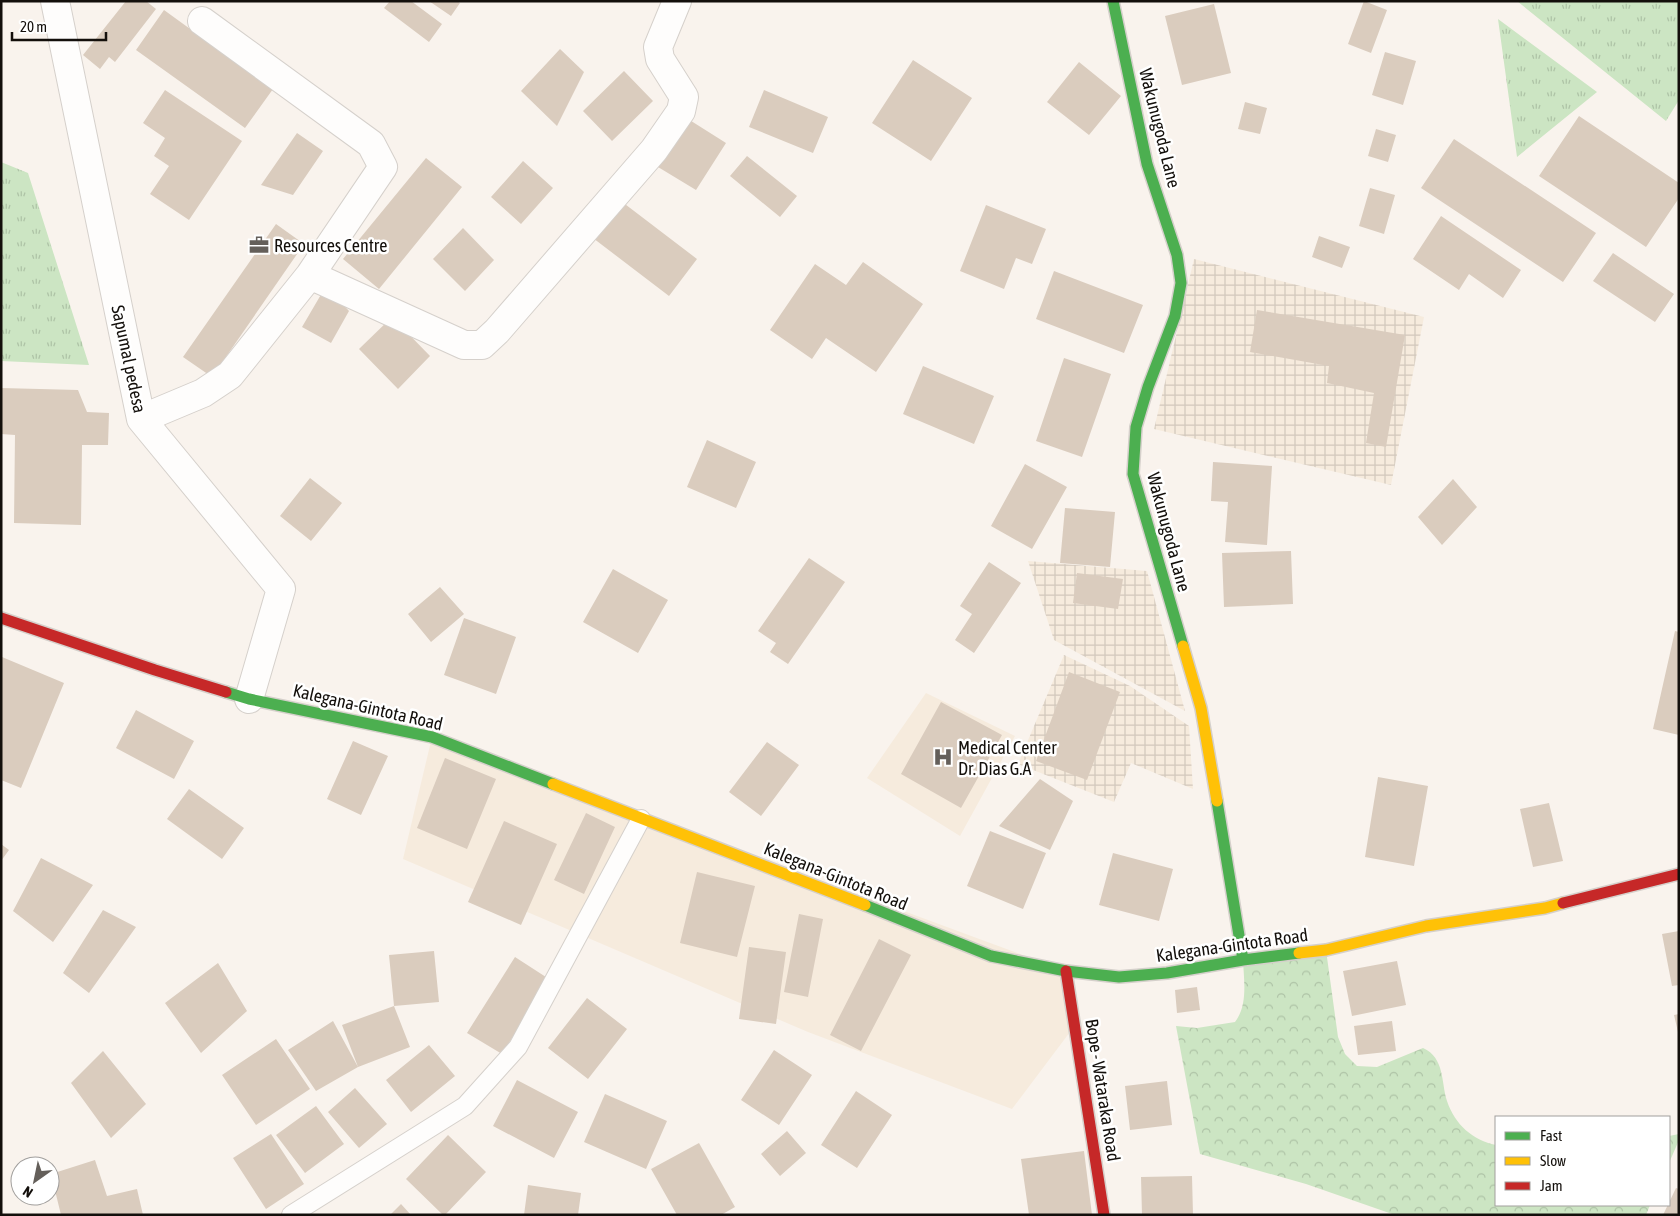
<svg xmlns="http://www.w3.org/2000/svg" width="1680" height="1216" font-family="'Asap Condensed',sans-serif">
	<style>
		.built { fill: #f6ebdd }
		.industrial { fill: url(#industrial-grid) }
		.grass { fill: url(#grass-tufts) }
		.forest { fill: url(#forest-crowns) }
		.building { fill: #daccbe }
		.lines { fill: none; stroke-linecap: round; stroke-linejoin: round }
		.lane-casing { stroke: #d5d0cb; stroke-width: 20 }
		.street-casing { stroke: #d5d0cb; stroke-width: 30 }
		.fast-casing { stroke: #d5d0cb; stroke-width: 14 }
		.slow-casing { stroke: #d5d0cb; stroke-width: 14 }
		.jam-casing { stroke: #d5d0cb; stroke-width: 14 }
		.lane { stroke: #fefdfc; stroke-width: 18 }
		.street { stroke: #fefdfc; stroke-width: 28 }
		.fast { stroke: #4caf50; stroke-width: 11 }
		.slow { stroke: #ffc107; stroke-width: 11 }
		.jam { stroke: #c62828; stroke-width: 11 }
		.labels { text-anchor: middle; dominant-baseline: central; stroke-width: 5; stroke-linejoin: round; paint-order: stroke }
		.street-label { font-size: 18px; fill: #130f0b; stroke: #fff }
		.poi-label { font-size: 18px; fill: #130f0b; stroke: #fff; text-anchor: start }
	</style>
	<defs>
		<pattern id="industrial-grid" width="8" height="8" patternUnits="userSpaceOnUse" patternTransform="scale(1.25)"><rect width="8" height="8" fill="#f6ebdd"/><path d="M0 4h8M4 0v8" fill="none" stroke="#d2c8bc"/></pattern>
		<pattern id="grass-tufts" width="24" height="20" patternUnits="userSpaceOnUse" patternTransform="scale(1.25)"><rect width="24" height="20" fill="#cce5c3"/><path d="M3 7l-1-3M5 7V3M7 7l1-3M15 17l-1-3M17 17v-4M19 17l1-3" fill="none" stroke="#aec3a6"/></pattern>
		<pattern id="forest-crowns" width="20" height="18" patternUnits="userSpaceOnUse" patternTransform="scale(1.25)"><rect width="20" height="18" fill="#cce5c3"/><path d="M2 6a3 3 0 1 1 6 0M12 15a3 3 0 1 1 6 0" fill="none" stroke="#aec3a6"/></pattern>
	</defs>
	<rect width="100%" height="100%" fill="#f9f3ed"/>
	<path class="built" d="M926,693L1015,736L960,836L867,778Z
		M432,737L1066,971L1076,1024L1012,1109L808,1032L403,859Z"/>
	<path class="industrial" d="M1194,259L1424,317L1391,485L1154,429Z
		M1028,561L1147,571L1185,711L1054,640Z
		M1064,655L1130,686L1189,726L1193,789L1131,763L1114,802L1018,764Z"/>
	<path class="grass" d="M1517,1H1679V100L1666,121Z
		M1498,19L1597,92L1517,157Z
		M1,162L28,173L89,365L1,361Z"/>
	<path class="forest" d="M1326,950L1338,1037L1345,1054L1357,1066L1377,1067L1423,1048C1445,1058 1441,1082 1447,1101C1455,1125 1473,1140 1496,1145V1205H1650L1646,1215H1395L1306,1184L1200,1154L1176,1026L1197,1028L1235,1022C1248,1005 1244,981 1243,960Z
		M1679,1134V1140L1669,1163V1136Z"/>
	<path class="building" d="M126,1H146L156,9L115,62L109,57L100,69L83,55Z
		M390,1H411L442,24L429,42L384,8Z
		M429,1H457L460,3L451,16Z
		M1364,1L1387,10L1371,53L1348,44Z
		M1214,4L1231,73L1182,85L1165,16Z
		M164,10L273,89L245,128L136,50Z
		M560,49L584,72L557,126L521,91Z
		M1385,52L1416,61L1403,105L1372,95Z
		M913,60L972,98L931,161L872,123Z
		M1079,62L1121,96L1089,135L1047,102Z
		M624,71L653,101L612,141L583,111Z
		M165,90L242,141L189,220L150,194L169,166L154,156L165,138L143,123Z
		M764,90L828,117L813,153L749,127Z
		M1245,102L1267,108L1260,134L1238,129Z
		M1579,116L1679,183V198L1646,247L1539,176Z
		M688,119L726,143L696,190L658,167Z
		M1376,129L1396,135L1388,162L1368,156Z
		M297,133L323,151L293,195L261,185Z
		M1454,139L1596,233L1563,282L1421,188Z
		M747,156L797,196L780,217L730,176Z
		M426,158L462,187L379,289L343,259Z
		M523,161L553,188L521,224L491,197Z
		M1370,188L1395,195L1384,234L1359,226Z
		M617,198L697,259L669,296L589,235Z
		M986,205L1046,229L1032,264L1016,258L1004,289L960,271Z
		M1441,216L1521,270L1503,298L1469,274L1459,290L1413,259Z
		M276,224L304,244L212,377L183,357Z
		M463,228L494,260L465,291L433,259Z
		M1319,236L1350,247L1342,268L1312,257Z
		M1613,253L1674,294L1655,322L1593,281Z
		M863,262L923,304L876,372L826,338L812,359L770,330L815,264L846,285Z
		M1054,271L1143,305L1124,353L1036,319Z
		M326,286L349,311L331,343L302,327Z
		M1257,310L1405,335L1386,447L1366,443L1374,393L1327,383L1329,366L1250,352Z
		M392,317L430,356L398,389L359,349Z
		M1064,358L1111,374L1082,457L1036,441Z
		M923,366L994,396L974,444L903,414Z
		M1,388L78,390L87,412L109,413L108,445H82L81,525L14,523L15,435L1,434Z
		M707,440L756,462L736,508L687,487Z
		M1213,462L1272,466L1267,545L1225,542L1228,502L1211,501Z
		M1025,464L1067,487L1032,549L991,526Z
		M310,478L342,503L311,541L280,516Z
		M1453,479L1477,507L1442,545L1418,517Z
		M1065,508L1115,512L1110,567L1060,563Z
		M1291,551L1293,604L1224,607L1222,553Z
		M809,558L845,582L788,664L770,652L776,643L758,631Z
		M989,562L1021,583L974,653L955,640L972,614L960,606Z
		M613,569L668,600L638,653L583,622Z
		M1077,573L1123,579L1118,609L1073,603Z
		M440,587L464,614L431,642L408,614Z
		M464,618L516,637L496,694L444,675Z
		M1675,631L1679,632V735L1653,729Z
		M2,657L64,683L21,788L1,780Z
		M1069,672L1120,692L1087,780L1036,761Z
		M941,702L1002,735L961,808L901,774Z
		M136,710L194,741L174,779L116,748Z
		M353,741L388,756L361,815L327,799Z
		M767,742L799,765L761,816L729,792Z
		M445,758L496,779L467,849L417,828Z
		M1378,777L1428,786L1414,866L1365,857Z
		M1040,779L1073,801L1050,850L999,826Z
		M189,789L244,828L222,859L167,819Z
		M1549,803L1563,861L1533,867L1520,809Z
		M586,813L615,827L584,894L554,880Z
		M504,821L557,844L521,925L468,902Z
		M990,831L1046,853L1023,909L967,886Z
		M1,844L9,850L1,861Z
		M1113,853L1173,869L1159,921L1099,905Z
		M41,858L93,885L53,942L13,911Z
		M697,872L755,886L737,957L680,943Z
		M103,910L136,927L89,993L63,973Z
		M799,914L823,919L808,997L784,992Z
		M1679,931V985L1672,986L1662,934Z
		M879,939L911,955L861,1051L830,1035Z
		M749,947L786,952L776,1024L739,1019Z
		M434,951L439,1002L394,1006L410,1047L358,1067L316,1091L288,1050L333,1021L358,1067L342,1025L394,1006L389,955Z
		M515,957L549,979L502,1054L467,1033Z
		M1397,961L1406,1005L1352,1016L1343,971Z
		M218,963L247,1011L201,1053L165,1003Z
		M1197,987L1200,1010L1177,1013L1175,990Z
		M587,998L627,1029L588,1079L548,1048Z
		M1679,1014V1031L1678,1032L1674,1015Z
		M1392,1021L1396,1051L1358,1055L1354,1026Z
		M276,1039L310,1089L256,1125L222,1075Z
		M429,1045L455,1076L411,1112L386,1080Z
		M774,1050L812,1075L779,1125L741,1100Z
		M103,1051L146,1104L111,1138L71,1083Z
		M517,1080L578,1112L554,1158L493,1126Z
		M1167,1081L1172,1125L1130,1130L1125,1086Z
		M355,1088L387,1124L359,1148L328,1112Z
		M856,1091L892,1115L857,1168L821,1145Z
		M605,1094L667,1121L646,1169L584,1142Z
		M316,1106L344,1144L305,1173L276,1135Z
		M787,1131L806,1153L780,1176L761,1154Z
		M271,1134L304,1184L266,1209L233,1158Z
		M448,1135L486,1172L445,1215H443L406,1179Z
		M699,1143L735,1207L721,1215H677L651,1169Z
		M1084,1151L1092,1215H1029L1021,1159Z
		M95,1160L107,1196L137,1189L143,1215H61L51,1174Z
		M1192,1176L1193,1215H1142L1141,1177Z
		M528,1185L581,1193L578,1215H524Z
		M1676,1188L1679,1189V1215H1663Z
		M401,1204L411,1215H390Z"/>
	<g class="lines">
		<defs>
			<path id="lane" d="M291,1215L465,1106L518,1047L641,819"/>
			<path id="street" d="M55,1L141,419L281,589L249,699
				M310,275L464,345H482L497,331L654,150L681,111L684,97L660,59L658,47L677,1
				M141,419L203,393L230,375L310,275L383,167L371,144L202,21"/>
			<path id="fast" d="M1113,1L1147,164L1177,255L1181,283L1175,316L1148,387L1136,427L1133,474L1183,646
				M226,692L249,699L432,737L553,784
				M1217,801L1243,960
				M865,905L991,956L1066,971L1119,977L1167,973L1243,960L1299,953"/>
			<path id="slow" d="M1183,646L1201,708L1217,801
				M553,784L865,905
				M1299,953L1326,950L1426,926L1545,908L1563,903"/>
			<path id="jam" d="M1,618L155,670L226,692
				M1563,903L1679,874
				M1066,971L1104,1215"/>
		</defs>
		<use href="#lane" class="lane-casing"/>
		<use href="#street" class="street-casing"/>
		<use href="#fast" class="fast-casing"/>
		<use href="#slow" class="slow-casing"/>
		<use href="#jam" class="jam-casing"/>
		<use href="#lane" class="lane"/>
		<use href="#street" class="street"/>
		<use href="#fast" class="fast"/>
		<use href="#slow" class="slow"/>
		<use href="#jam" class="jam"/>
	</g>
	<defs>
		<symbol id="office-bare" viewBox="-9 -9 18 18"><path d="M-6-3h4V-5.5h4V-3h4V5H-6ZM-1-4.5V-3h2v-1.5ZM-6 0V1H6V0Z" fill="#645f5a" stroke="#fff" stroke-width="2.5" paint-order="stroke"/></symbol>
		<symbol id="hospital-bare" viewBox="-9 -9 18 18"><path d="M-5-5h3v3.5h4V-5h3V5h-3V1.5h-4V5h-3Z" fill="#645f5a" stroke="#fff" stroke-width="2.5" paint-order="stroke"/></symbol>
	</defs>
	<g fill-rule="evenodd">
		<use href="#office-bare" x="245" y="231" width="28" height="28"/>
		<use href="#hospital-bare" x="929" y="743" width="28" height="28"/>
	</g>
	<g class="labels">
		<g class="street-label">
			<text transform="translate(1160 128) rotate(76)">Wakunugoda Lane</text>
			<text transform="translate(129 359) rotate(78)">Sapumal pedesa</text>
			<text transform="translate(1169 532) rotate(75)">Wakunugoda Lane</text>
			<text transform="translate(368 707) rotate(13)">Kalegana-Gintota Road</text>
			<text transform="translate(836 876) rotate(22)">Kalegana-Gintota Road</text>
			<text transform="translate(1232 945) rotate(-8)">Kalegana-Gintota Road</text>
			<text transform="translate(1103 1090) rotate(81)">Bope - Wataraka Road</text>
		</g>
		<g class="poi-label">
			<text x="274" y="245">Resources Centre</text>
			<text x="958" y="747">Medical Center<tspan x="958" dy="21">Dr. Dias G.A</tspan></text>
		</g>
	</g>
	<rect width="1680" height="1216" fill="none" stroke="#130f0b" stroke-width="5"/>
	<rect x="1495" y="1116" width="175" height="90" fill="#ffffff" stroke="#a19f9d"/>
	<rect x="1505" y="1132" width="25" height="8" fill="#4caf50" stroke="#a19f9d"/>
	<text x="1540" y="1141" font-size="15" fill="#130f0b">Fast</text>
	<rect x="1505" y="1157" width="25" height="8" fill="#ffc107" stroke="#a19f9d"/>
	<text x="1540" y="1166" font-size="15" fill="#130f0b">Slow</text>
	<rect x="1505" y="1182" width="25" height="8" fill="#c62828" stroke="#a19f9d"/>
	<text x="1540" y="1191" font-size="15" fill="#130f0b">Jam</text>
	<g transform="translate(35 1181) rotate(213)"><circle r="24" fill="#ffffff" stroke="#a19f9d"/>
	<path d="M0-4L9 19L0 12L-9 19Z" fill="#645f5a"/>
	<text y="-8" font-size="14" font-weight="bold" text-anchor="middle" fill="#130f0b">N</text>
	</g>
	<path d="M12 32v8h94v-8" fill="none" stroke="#130f0b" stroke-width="2.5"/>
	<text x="20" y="32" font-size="15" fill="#130f0b" stroke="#ffffff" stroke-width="4" paint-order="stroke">20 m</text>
</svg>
